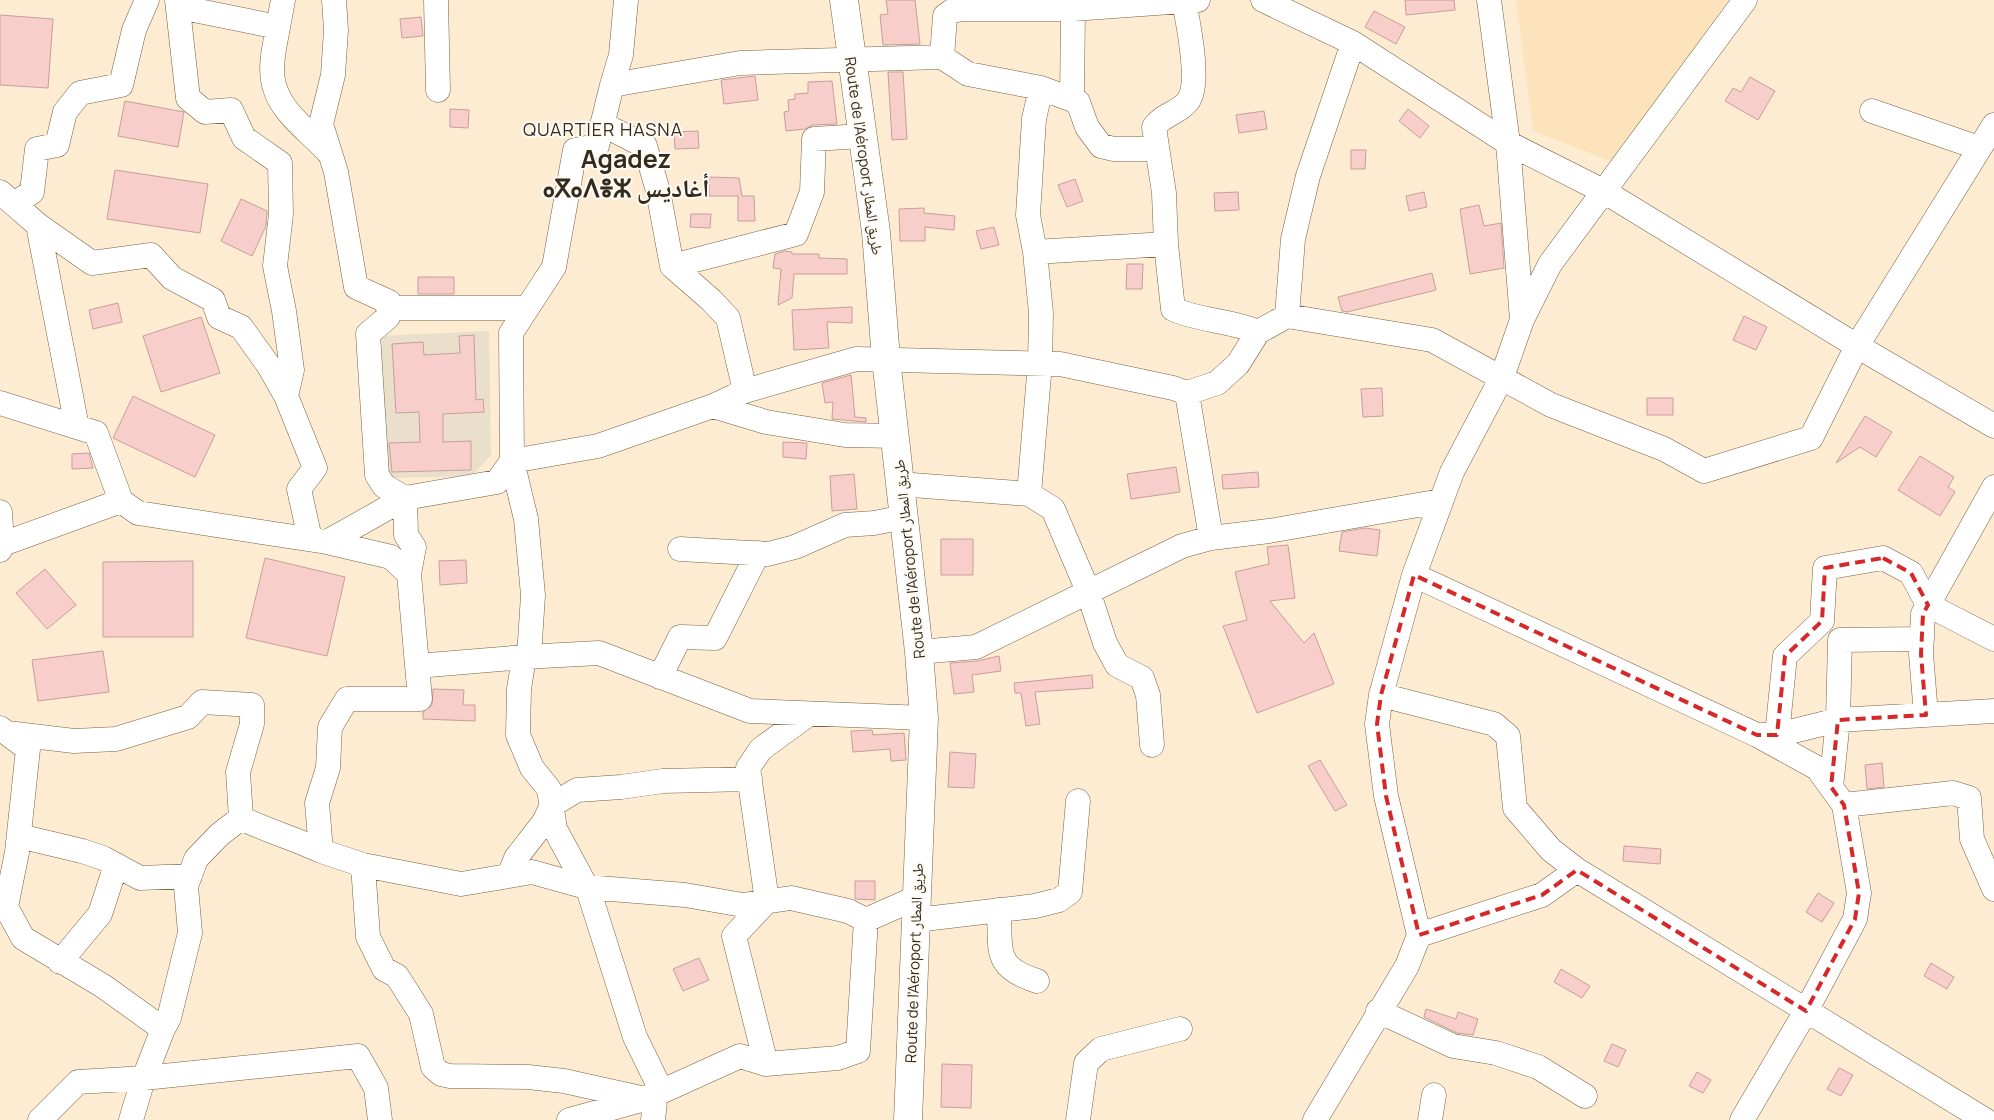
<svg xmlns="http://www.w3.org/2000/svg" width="1994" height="1120" font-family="Manrope,'Noto Naskh Arabic','Noto Sans Tifinagh',sans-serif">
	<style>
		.built { fill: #fce3bb }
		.medical { fill: #eadfca }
		.building { fill: #f8ceca; stroke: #c79e9b }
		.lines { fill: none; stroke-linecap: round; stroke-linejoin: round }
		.minor-casing { stroke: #746245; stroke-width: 25 }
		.major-casing { stroke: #746245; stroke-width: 29 }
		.minor { stroke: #fff; stroke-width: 24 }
		.major { stroke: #fff; stroke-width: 28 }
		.marked { fill: none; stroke: #d62828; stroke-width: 4; stroke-dasharray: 10 6; stroke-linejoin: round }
		.labels { text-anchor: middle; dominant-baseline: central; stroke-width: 4; stroke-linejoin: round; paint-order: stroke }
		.street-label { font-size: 15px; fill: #332b1e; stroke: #fffbf4 }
		.quarter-label { font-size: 18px; letter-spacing: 1px; fill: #332b1e; stroke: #fffbf4 }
		.town-label { font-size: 25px; font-weight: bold; fill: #332b1e; stroke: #fffbf4 }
	</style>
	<rect width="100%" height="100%" fill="#fdecd2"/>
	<path class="built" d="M1516,0H1728L1613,162L1533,131Z"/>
	<path class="medical" d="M489,331L491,455L472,476L386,478L381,336Z"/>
	<path class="building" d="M886,0H915L920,44L883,45L880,15L888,14Z
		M1405,0H1454L1455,10L1406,15Z
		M1374,11L1405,27L1396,44L1365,27Z
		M0,15L53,19L48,88L0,85Z
		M421,17L423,36L402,38L400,19Z
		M888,72H903L907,139L892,140Z
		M755,76L758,100L724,104L721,80Z
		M1750,77L1775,91L1758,120L1725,101L1733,88L1741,92Z
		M832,81L837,124L813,125L805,129L786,131L784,112L789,111L788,100L795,99V94L808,93V82Z
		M125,101L184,112L178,147L118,136Z
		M450,109L469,110L468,128L450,127Z
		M1408,109L1429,126L1420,138L1399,121Z
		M1264,111L1267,129L1239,133L1236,115Z
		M698,131L699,148L675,149L674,132Z
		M1351,150H1366L1365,169H1351Z
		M115,170L208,184L200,233L107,219Z
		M709,177L739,178L742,196H754L755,221H738V196H709Z
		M1075,179L1083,201L1067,207L1058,185Z
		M1238,192L1239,210L1215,211L1214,193Z
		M1424,192L1427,207L1409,211L1406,196Z
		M241,199L267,211L266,226L252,256L221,241Z
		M1479,205L1484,226L1501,223L1504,268L1470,274L1460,209Z
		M924,208V213L955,216L954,230L925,227V241H900L899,209Z
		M691,214H711L710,228L690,227Z
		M994,227L999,245L981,249L976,231Z
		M785,251L792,252V254H819V258L847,259V274H794L792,298L778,305L781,269L773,268L775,254Z
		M1127,264H1143L1142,289H1126Z
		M1432,273L1436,290L1347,312L1342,311L1338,297Z
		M418,277H454V294H418Z
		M118,303L122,322L93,329L89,310Z
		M852,307V323L827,322L829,348L794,350L792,310Z
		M1744,316L1767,327L1756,350L1733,340Z
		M201,317L220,373L161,392L143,336Z
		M474,335L476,400L483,399L484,412L443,414V442L471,441V470L392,472L389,443L420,442L419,412L396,413L392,344L423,342L424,355L460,353L459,336Z
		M851,375L855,417L866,418V422L832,419L833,402L825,403L822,383Z
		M1382,388L1383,416L1363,417L1361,389Z
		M133,396L215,435L195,477L113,438Z
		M1647,398H1673V415H1647Z
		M1865,416L1892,432L1876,457L1860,447L1836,463Z
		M783,442L807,443L806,459L783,457Z
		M89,453L93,468L72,469V454Z
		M1920,456L1954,477L1948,487L1955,492L1940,516L1898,490Z
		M1176,467L1180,492L1131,499L1127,474Z
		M1258,472L1259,487L1223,489L1222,475Z
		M854,474L857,509L832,511L830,476Z
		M1365,528L1380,530L1377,556L1339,551L1342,532Z
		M941,539H973V575H941Z
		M1288,545L1295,598L1270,601L1304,643L1314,633L1334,684L1257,713L1223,626L1247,620L1235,572L1269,564L1267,547Z
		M265,558L345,577L327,656L246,638Z
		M466,560L467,583L440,585L439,561Z
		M193,561V637H103V562Z
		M45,569L76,605L47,629L16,593Z
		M103,651L109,692L38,701L32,660Z
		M999,656L1001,671L972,675L974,692L954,694L950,663L977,661Z
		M1092,675L1093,688L1035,692L1040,724L1026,726L1021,693H1015L1014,683Z
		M433,689L464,690L463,705H475V721L423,719V712L432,705Z
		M872,730L873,735L904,733L906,760L891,761L890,749L853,752L851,731Z
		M950,752L976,754L974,788L948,787Z
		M1320,760L1347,805L1335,811L1308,766Z
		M1882,763L1884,787L1867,789L1865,765Z
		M1624,846L1661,849L1660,864L1623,861Z
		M855,881H875V900L855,899Z
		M1818,893L1834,903L1822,922L1806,912Z
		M699,958L709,980L683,991L673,969Z
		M1931,963L1954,977L1947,989L1924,976Z
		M1561,969L1590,986L1582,998L1554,982Z
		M1426,1009L1456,1019L1458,1012L1478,1019L1473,1035L1457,1033L1424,1017Z
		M1612,1044L1626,1050L1618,1067L1604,1061Z
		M942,1064L972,1065L971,1108L941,1107Z
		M1839,1068L1853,1075L1841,1096L1827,1089Z
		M1697,1072L1711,1080L1703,1093L1689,1086Z"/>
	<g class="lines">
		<defs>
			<path id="minor" d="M177,0L188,98L205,112L231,110L244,138L280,163L281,214L275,266L284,311L292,370L286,396L315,468L299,489L310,539
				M334,0L336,30L333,75L321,124L336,172L356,287L389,302L388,317L368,334L377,475L384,486L405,498L406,535L414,547L409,574
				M436,0L438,90
				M1263,0L1353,43L1508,143L1605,192L1857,346L1994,426
				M1489,0L1508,143L1522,320
				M1184,1C1188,23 1201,84 1188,101C1179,113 1162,115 1154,127L1164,193L1166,244L1173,309C1199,321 1230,320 1258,332
				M179,7L278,27L283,0
				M278,27C275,45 269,67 274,85C281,113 309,131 328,152
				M942,57L968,74L1041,88L1078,102L1087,127L1101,146L1114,149H1156
				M612,85L621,55L626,0
				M1072,100L1073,9
				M1872,111L1979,148
				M602,124L645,146L658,191L672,266L711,300L728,318L745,391
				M0,192L38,225L92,263L151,255L172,278L213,300L219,317L241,327L269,366L286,396
				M14,204L32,192L37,149L57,145L65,112L80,93L121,85L134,30L147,0
				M38,225L77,427
				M1035,252L1028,215L1034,119L1041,88
				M672,266L796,234L812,192L814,139L862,136
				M388,308H527
				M1287,316L1293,239L1308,176L1353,43
				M1187,393L1211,538
				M0,403L96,433L121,501L138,513L327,542L405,498L497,482L512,461L598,446L713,406L745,391L856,359L1060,364L1173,388L1187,393L1217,383L1238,364L1258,332L1287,316L1432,340L1551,405L1664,449L1704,471L1811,438L1857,346L1994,125
				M713,406L766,422L845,435L896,436
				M899,484L1029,494L1053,509L1088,591L1105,643L1117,665L1142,678L1148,695L1152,745
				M1029,494L1040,363L1041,313L1035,252L1166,244
				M0,512L2,544L0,550
				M327,542L391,557L409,574L420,699H347L330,727L328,768L317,803L321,851L363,865L368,937L384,969L397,976L421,1014L433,1067L441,1074L450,1076L528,1077L564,1081L645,1099
				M0,545L121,501
				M680,549L768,554L795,547L845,525L874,523L905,517
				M1414,575L1757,735L1817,768L1844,805L1953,793L1969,798L1972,839L1994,889
				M919,652L976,647L1182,546L1211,538L1269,531L1441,501
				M524,657L599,653L750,711L924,718
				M529,657L533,595L526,519L512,461L511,333L554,267L575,150L597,146L612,85L740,63L942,57L945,16L952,11L962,9H1073L1198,0
				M417,666L524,657L519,689L518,735L532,768L549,789L555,829L589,892L635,1037L657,1082L653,1120
				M660,677L680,637L715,638L758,553
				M1381,695L1494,724L1508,736L1515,808L1551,850L1577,870L1985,1120
				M1926,715L1921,654L1923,614L1994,487
				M0,728L28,749L17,852L6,907L23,938L103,986L163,1029L142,1083L131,1120
				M7,733L74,741L116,739L188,717L202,702L252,705V724L238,772L241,818C267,831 294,838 321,851
				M1762,735H1777L1838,720L1994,711
				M1777,735L1785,656L1822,621L1825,568L1883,558L1911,573L1928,605L1994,639
				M1831,787L1838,720L1840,640L1922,639
				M19,836L82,851L103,858L140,878L190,876
				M363,865L461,884L532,872L586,887L685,895L743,905L791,898L848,911L866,920
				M509,876L516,858L544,822L552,805L577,790L621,787L663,781L750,779
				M999,910C1001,951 993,967 1037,981
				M916,920L1035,906L1059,900L1070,892L1078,801
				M1419,935L1542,895L1577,870
				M60,962L100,914L116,865
				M1378,1011L1453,1046L1496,1053L1538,1067L1585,1096
				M163,1029L169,1018L190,933L186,886L196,859L219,835L241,818
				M766,1064L734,936L767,901L748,768L761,749L809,714
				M40,1120L78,1082L144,1078L358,1056L376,1088L380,1120
				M569,1120L645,1099L740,1056L766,1064L838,1058L858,1051L866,920L916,898
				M1078,1120L1086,1063L1101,1049L1180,1029
				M1315,1120L1407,966L1419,935L1386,796L1377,724L1381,695L1414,575L1452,472L1502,377L1522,320L1550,264L1745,0
				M1430,1120L1434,1095
				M1742,1120L1806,1011L1855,919L1859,893L1844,805"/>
			<path id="major" d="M844,0L876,232L886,359L919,652L924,718L908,1120"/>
		</defs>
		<use href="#minor" class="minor-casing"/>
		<use href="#major" class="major-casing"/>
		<use href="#minor" class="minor"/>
		<use href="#major" class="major"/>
	</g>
	<path class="marked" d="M1883,558L1911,573L1928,605L1923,614L1921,654L1926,715L1838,720L1831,787L1844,805L1859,893L1855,919L1806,1011L1577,870L1542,895L1419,935L1386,796L1377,724L1381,695L1414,575L1757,735H1777L1785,656L1822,621L1825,568Z"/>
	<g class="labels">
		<g class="street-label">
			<text transform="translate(864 156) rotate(82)">Route de l'Aéroport طريق المطار</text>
			<text transform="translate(909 559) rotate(-96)">Route de l'Aéroport طريق المطار</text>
			<text transform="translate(914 963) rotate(-88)">Route de l'Aéroport طريق المطار</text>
		</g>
		<g class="quarter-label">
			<text x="603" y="129">QUARTIER HASNA</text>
		</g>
		<g class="town-label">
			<text x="626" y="158">Agadez<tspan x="626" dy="29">ⴰⴳⴰⴷⴻⵣ أغاديس</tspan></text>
		</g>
	</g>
</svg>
